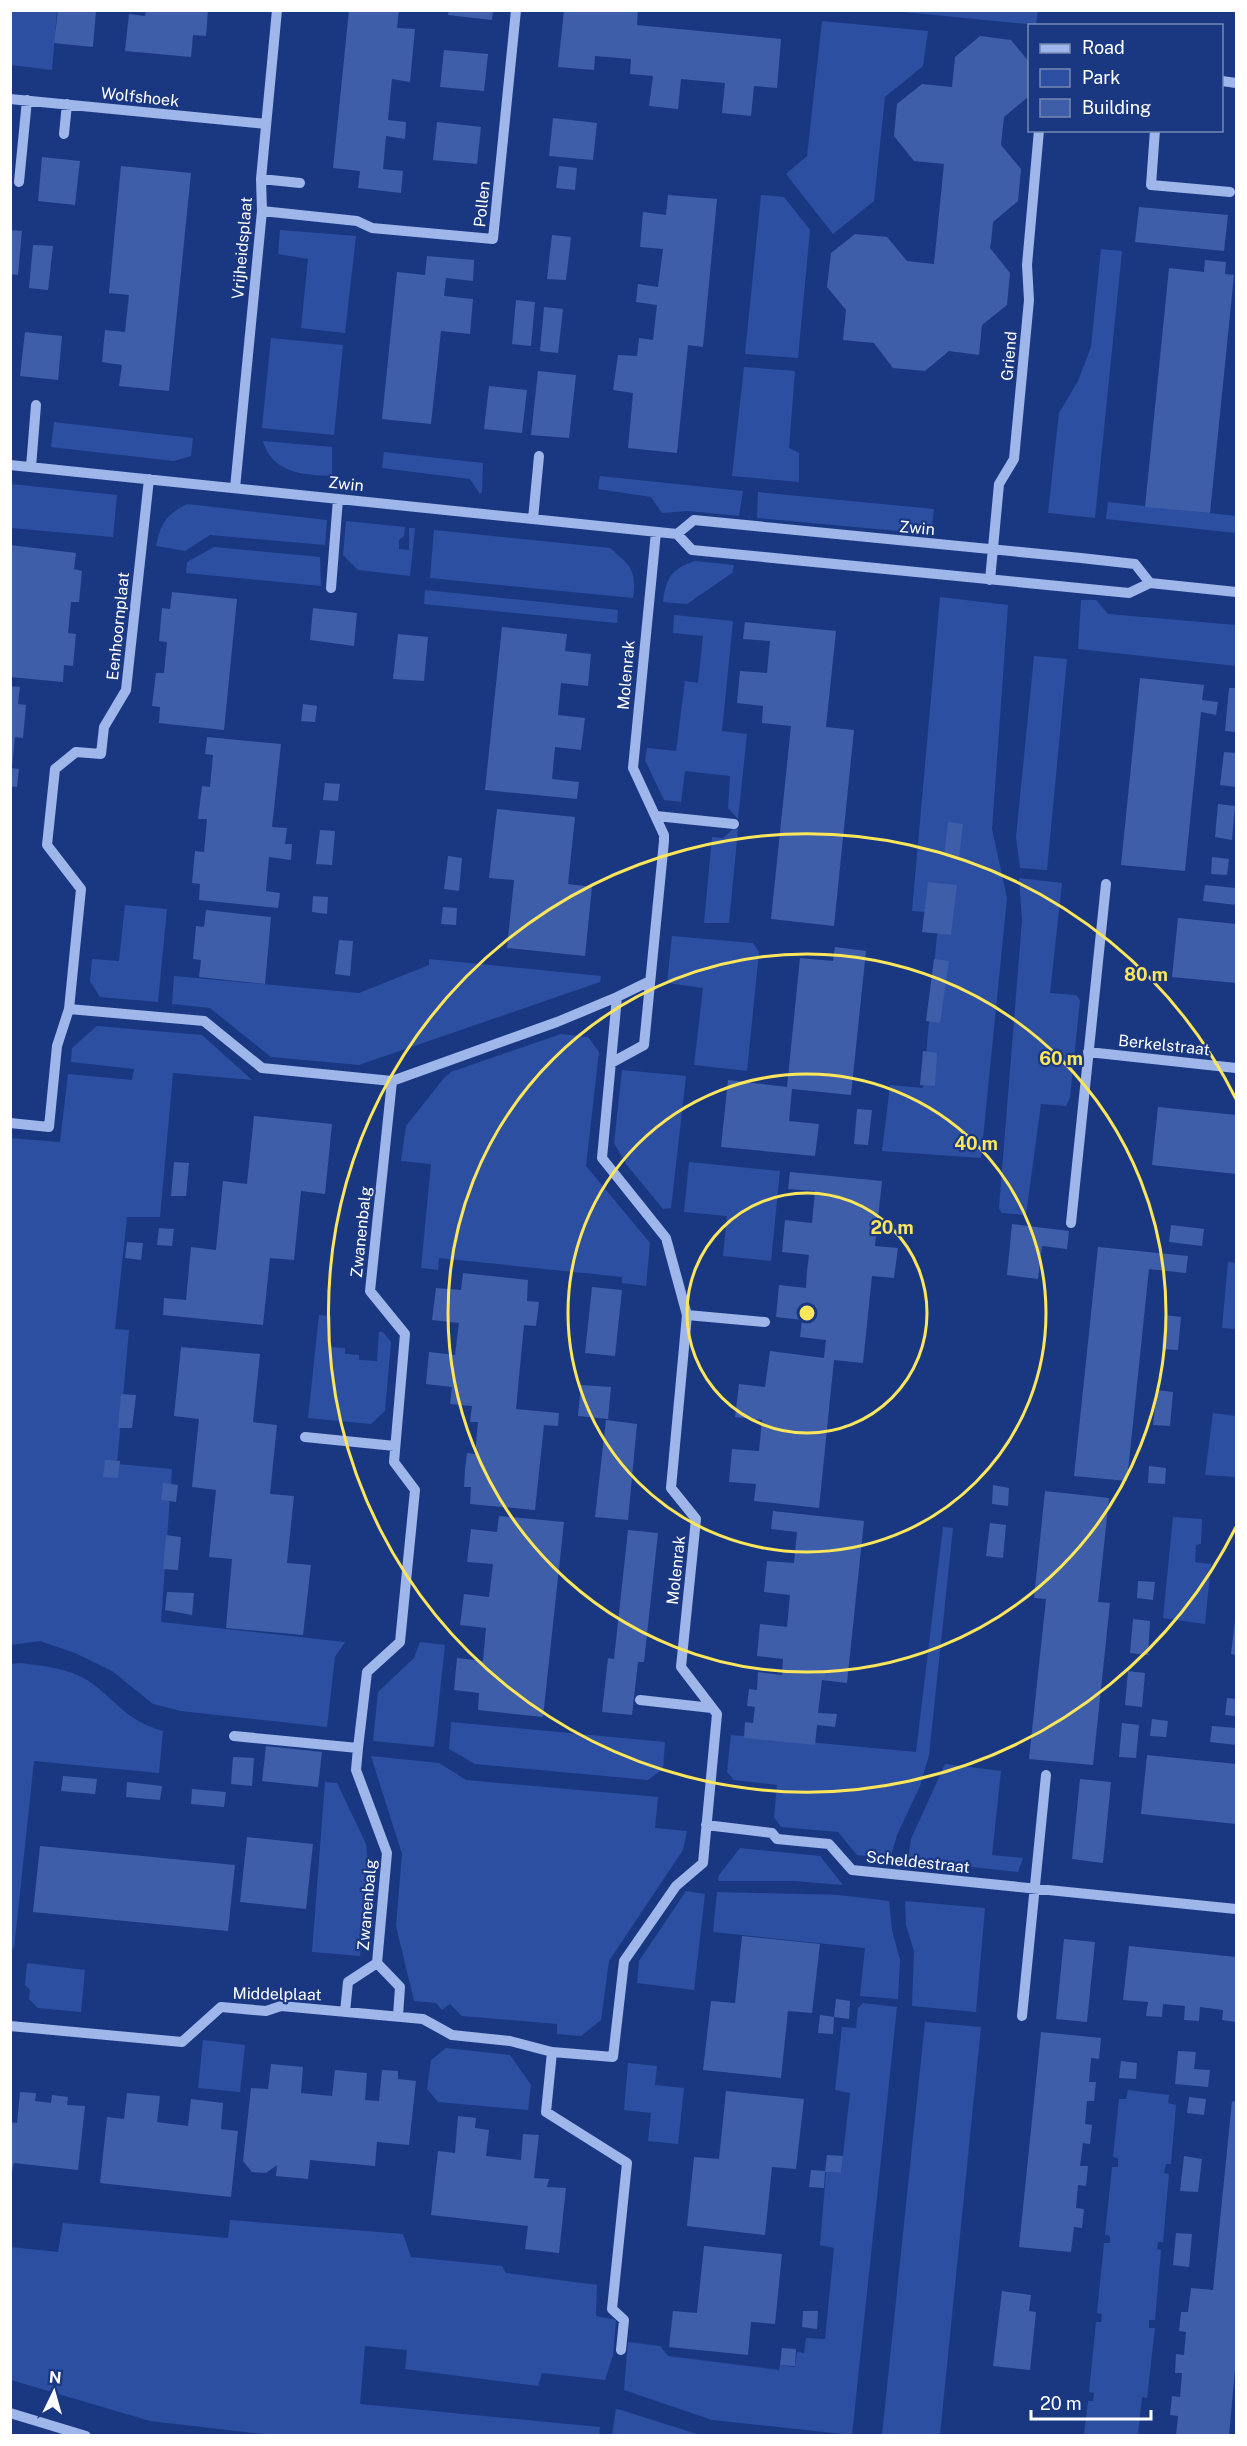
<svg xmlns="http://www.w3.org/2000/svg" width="1247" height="2446" font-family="'Public Sans',sans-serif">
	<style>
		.green { fill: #2d4fa2 }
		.building { fill: #3e5eaa }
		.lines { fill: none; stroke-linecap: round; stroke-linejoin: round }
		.minor { stroke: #9fb6eb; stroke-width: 10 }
		.ring { fill: none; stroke: #fde65a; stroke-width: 3 }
		.labels { text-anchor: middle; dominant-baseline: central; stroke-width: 4.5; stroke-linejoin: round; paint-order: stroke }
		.street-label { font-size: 16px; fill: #fff; stroke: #1a3882 }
		.centre { fill: #fde65a; stroke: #1a3882; stroke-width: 3 }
		.ring-label { font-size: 18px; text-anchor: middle; font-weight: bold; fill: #fde65a; stroke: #1a3882; stroke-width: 4.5; stroke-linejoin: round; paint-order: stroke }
	</style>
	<rect width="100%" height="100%" fill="#1a3882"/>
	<path class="green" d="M11,11H57L52,70L11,65Z
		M894,11H1038L1036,25Z
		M822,21L928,31L923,66L885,97L874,201L833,234L786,174L807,156Z
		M761,195L784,197L810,230L798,358L745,354Z
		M280,230L356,236L345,333L301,328L308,259L278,254Z
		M1101,249L1122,251L1095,518L1048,513L1059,413L1078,381L1091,347Z
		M271,338L343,345L334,435L262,428Z
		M744,367L795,371L789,448L799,453V482L732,476Z
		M54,422L193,438L191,456L174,461L51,447Z
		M263,441L332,447V476C303,475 272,473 263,441Z
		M384,452L483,463L482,492L480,494L470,479L382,468Z
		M600,476L743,491L739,516L688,511L662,513L651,497L598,489Z
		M11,484L117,495L113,537L11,528Z
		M758,492L934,509L931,534L757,518Z
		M1108,502L1236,516V533L1106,519Z
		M187,504L327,520L325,545L210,535L185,551L156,546C161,523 166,515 187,504Z
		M346,521L405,527L404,536L399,540V549L409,550V528H415L410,576L358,570L343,555Z
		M434,530L610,548C630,565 637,570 633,598L430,578Z
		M214,547L320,557L321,586L186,573L187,562Z
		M695,561L734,565L732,573L687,604L663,602C666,578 671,569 695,561Z
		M425,590L618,610L617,623L424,604Z
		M940,597L1008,605L992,829L1007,898L981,1158L882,1151L890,1085L923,1088L939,913L912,911Z
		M1081,600H1096L1108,614L1236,625V666L1078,649Z
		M674,615L733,621L722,731L747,734L738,819L728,808L730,776L685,771L681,802L664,800L645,760L647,748L676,751L685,681L698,683L703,636L673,633Z
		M1034,656L1067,659L1047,870L1020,868L1016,837Z
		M734,828L738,829L729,923H704L712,837L723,838Z
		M1019,878L1062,883L1050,993L1076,995L1080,1000L1070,1098L1066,1106L1041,1104L1026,1215L1002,1213L999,1208L1022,920Z
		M125,905L167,909L158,1002L100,997L90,981L92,959L119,961Z
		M672,936L753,943L759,952L747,1071L694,1065L703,988L667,983Z
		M429,959L601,976L600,982L359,1065L271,1057L210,1008L172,1004L174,976L359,993L429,965Z
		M97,1026L202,1035L252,1080L173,1073L160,1217H127L115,1329L129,1330L117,1464L172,1469L161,1622L345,1642L335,1657L327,1727L181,1711L153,1704L112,1671L75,1653L40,1641L11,1645L10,1138L60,1142L68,1074L132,1080L134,1069L71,1062L72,1048Z
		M561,1034L588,1037L599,1052L586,1166L650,1243L646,1286L622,1283V1277L439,1258L438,1270L421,1268L431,1164L401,1161L406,1126L444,1078L451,1072Z
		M622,1070L686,1076L671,1208L663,1209L626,1164L614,1143Z
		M689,1162L780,1171L771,1261L723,1256L727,1216L684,1212Z
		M1228,1262L1236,1263V1329L1222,1328Z
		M319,1315L331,1316L329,1347L345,1348V1354L359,1355V1360L377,1361L379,1332H383L391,1342L385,1411L371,1424L308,1418Z
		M1213,1413L1236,1416V1477L1205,1475Z
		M1173,1517L1202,1519L1201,1544L1196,1545L1195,1562L1211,1564L1205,1624L1163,1618Z
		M943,1527L953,1528L929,1755L920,1786L897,1835L890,1859L857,1855L838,1832L781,1827L774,1817L777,1785L734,1780L727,1772L731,1735L916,1752Z
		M420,1642L445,1645L434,1747L373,1741L378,1692L414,1658Z
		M20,1663C42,1666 68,1668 87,1680C117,1700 124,1720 163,1731L159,1773L34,1761L14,1949L10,1948V1664Z
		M451,1722L665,1742L663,1769L648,1780L475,1764L449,1749Z
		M371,1756L439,1763L466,1780L658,1797L655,1828L687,1831L683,1850L609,1961L601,2020L581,2036L557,2034V2024L462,2016L450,2004L442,2010L436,2003L414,2001L396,1926L402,1854Z
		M945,1764L1001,1771L992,1855L1023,1858L1018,1872L908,1860L911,1839Z
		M325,1782L337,1783L366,1844L368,1864L360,1956L312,1952Z
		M740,1848L820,1856L843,1885L795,1881H718L719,1875Z
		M686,1891L705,1894L694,1990L637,1983L639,1961Z
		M717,1892L839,1895L889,1901L892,1930L900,1960L898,1999L860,1996L865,1948L713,1932Z
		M905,1901L985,1908L976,2012L912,2006L914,1951L906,1925Z
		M27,1963L85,1970L81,2012L38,2008L29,1999L30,1990L25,1985Z
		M863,2003L897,2007L852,2435L712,2420L624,2390L628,2342L660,2346L668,2356L779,2370L780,2365L795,2367L797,2352L804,2353L806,2338L825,2339L834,2248L820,2245L826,2172L841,2173L850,2093L835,2090L842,2027L856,2028L858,2008Z
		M925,2022L981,2027L940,2435H882Z
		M203,2040L245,2045L240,2092L198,2088Z
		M446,2048L510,2055L531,2085L528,2110L438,2102L427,2089L431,2060Z
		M628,2063L657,2066L655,2085L684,2088L678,2144L648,2141L651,2113L624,2110Z
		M1128,2090L1169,2095L1168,2103L1176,2105L1171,2164H1166L1164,2173L1169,2174L1163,2242H1158L1157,2249L1161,2250L1155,2320H1149V2328H1155L1147,2398L1142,2397L1138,2435H1084L1088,2401H1093L1094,2393L1089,2392L1096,2322H1101L1102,2314L1097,2313L1104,2243H1110V2236L1105,2235L1112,2167H1118V2158L1113,2157L1119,2099H1126Z
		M230,2220L403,2234L411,2257L502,2266L506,2273L597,2285L596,2316L616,2320L613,2355L605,2380L542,2373L538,2386L405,2369L407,2350L365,2346L360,2404L600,2427L599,2435H272L150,2421L11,2380V2247L58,2252L63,2223L228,2238Z
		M616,2409L621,2410L700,2435H612Z"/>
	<path class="building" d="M58,10H96L93,47L54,43Z
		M146,10H208L206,36L193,35L191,57L125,51L129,14L145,16Z
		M349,10H399L397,28L415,29L410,82L392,79L388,120L406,122L405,139L386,136L383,169L403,171L401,193L358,188L360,171L333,168Z
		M449,10H493L492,20L448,15Z
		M564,10H638L637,25L781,39L777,88L754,86L751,116L722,113L725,83L681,79L678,109L649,106L653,76L630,74L631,59L595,56L594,70L558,67Z
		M980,36L1011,40L1029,62L1028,97L1004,117L1001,145L1021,169L1018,201L993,222L991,243L990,248L1010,273L1007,305L982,325L979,355L949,351L925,371L893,368L874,343L843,340L846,310L827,287L831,253L855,234L887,237L907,261L934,264L944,164L914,161L894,136L897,104L922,84L952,87L955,57Z
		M444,50L488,54L484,91L440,87Z
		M553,118L597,123L593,160L549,156Z
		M437,122L481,127L477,164L433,160Z
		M42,157L80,161L75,205L38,201Z
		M121,166L191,173L169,391L119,386L122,365L102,362L105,330L125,332L127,313L129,295L109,293Z
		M559,166L577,168L575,190L556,188Z
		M668,195L717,199L703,347L688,345L677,453L628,448L633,393L613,390L618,355L637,356L639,338L653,340L657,305L636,302L638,284L658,287L663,249L640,247L643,212L666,215Z
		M1139,207L1228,215L1224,251L1135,242Z
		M10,230L22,231L18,275L10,274Z
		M552,235L571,237L566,280L547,279Z
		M33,245L53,246L48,290L29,288Z
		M427,256L474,260L473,281L446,278L444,296L473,299L470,334L441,331L431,424L382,419L397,272L425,275Z
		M1205,260L1226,262L1225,274L1234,275L1210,513L1145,507L1169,268L1204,272Z
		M516,300L535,302L531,346L512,344Z
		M544,307L563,309L558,353L540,351Z
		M25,332L62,336L58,380L20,376Z
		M538,371L576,375L569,438L531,435Z
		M489,386L527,390L522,433L484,429Z
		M10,545L76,553L74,569L82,571L79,602H71L68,633L76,634L73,666L64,665L63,682L10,677Z
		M172,592L237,599L224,730L159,723L160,707L152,706L154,689L156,673H164L167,642L159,641L162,608L170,609Z
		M313,608L357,613L354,646L310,640Z
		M745,622L836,631L826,727L854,730L834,926L771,919L791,726L762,723L763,706L737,703L740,671L767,673L770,641L743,639Z
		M502,627L567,634L565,651L591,654L588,686L561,683L558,715L585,718L581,750L555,747L552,779L579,782L577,799L485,790Z
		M398,634L428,637L424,681L393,679Z
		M1140,678L1204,685L1202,700L1218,702L1216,715L1201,712L1185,871L1121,865Z
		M10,686L20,687L18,704L26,705L23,738L15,737L12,768Z
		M1229,688H1236V732L1225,731Z
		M303,704L317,706L315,722L301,721Z
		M207,737L281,744L272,827L287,828L285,844H292L291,860L269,857L266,891L280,893L278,908L199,900L200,884L192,883L195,851L204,852L207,819H198L202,786L210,787L213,755L205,754Z
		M1224,752L1236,753V787L1220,785Z
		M10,768L19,769L17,787L10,786Z
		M325,783L340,784L338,801L323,800Z
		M1218,804L1235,806L1232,840L1215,837Z
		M497,809L575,817L568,884L592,887L585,956L507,948L514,880L489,878Z
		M948,822L963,824L959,858L944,856Z
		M320,830L335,831L332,865L316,864Z
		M448,856L462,858L459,891L444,889Z
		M1212,857L1229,859L1227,875L1211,874Z
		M928,882L957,885L951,935L922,932Z
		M1205,885L1236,888V905L1203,901Z
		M313,896L328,897L327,914L312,912Z
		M443,907L457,908L456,925L441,924Z
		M206,910L271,917L265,984L199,977L201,960L193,959L196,926L204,927Z
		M1178,918L1236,924V983L1172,977Z
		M339,940L353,941L350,976L335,974Z
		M835,947L866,951L851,1095L792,1089L789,1121L819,1124L815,1156L721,1147L728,1080L787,1087L800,958L833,961Z
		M934,959L949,961L940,1023L926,1021Z
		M923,1051L937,1053L935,1086L920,1085Z
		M1158,1107L1236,1115V1174L1152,1165Z
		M857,1109L872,1110L868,1145L854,1144Z
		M254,1116L332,1124L325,1194L301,1191L294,1260L270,1258L263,1325L163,1315L164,1298L186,1300L191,1247L216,1250L223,1181L247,1184Z
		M174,1162L189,1163L186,1196H171Z
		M790,1172L882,1181L875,1246L898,1248L894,1278L872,1276L863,1363L834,1360L819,1508L754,1501L756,1484L729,1482L732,1449L759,1451L762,1420L735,1417L739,1384L765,1387L770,1351L824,1358L826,1340L800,1337L802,1320L776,1317L779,1285L806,1288L807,1271L809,1255L782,1252L785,1220L812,1223L815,1191L788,1189Z
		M1012,1224L1069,1231L1067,1249L1042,1246L1038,1279L1007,1275Z
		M1171,1225L1204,1229L1202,1246L1169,1242Z
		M159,1228L174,1229L172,1246L157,1245Z
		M127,1242L143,1243L141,1260L125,1258Z
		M1098,1247L1188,1256L1186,1273L1149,1269L1127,1481L1074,1476Z
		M463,1273L528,1280L527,1301L539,1302L536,1326L524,1325L516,1409L559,1413L558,1426L544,1425L535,1510L470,1504L471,1487H464L465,1469L467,1453L475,1454L478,1422H470L472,1406L450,1404L452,1387L426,1384L429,1352L455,1355L459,1323L432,1320L436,1288L461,1290Z
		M592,1287L622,1290L615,1356L585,1353Z
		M1165,1315L1181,1317L1178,1350L1162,1349Z
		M181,1347L260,1354L253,1422L277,1425L270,1494L294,1496L287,1563L311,1565L303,1635L226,1628L232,1559L209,1557L216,1490L192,1487L199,1419L174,1416Z
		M581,1385L611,1387L608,1419L578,1416Z
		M1157,1390L1173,1392L1170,1426L1153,1425Z
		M121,1394L136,1395L132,1428H118Z
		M606,1420L637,1424L628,1520L595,1517Z
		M105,1460L120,1461L118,1478L103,1477Z
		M1149,1466L1166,1468L1165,1484L1148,1483Z
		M163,1483L178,1485L176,1502L161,1500Z
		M993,1485L1009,1488L1008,1506L992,1504Z
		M1045,1491L1109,1498L1098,1602L1110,1603L1093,1765L1029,1759L1046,1599L1034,1598Z
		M773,1511L864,1521L847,1683L822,1680L818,1713L837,1714L835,1727L817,1725L815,1745L744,1738L745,1722L753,1723L755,1707L747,1706L749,1689L757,1690L758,1672L782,1675L783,1659L757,1656L760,1624L787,1627L790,1595L764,1592L767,1561L794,1563L797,1532L771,1529Z
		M499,1516L564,1522L543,1717L478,1710L479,1693L454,1690L457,1658L483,1661L486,1628L460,1625L464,1594L489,1597L491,1581L493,1564L467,1562L471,1529L497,1532Z
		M990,1523L1006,1525L1003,1558L986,1556Z
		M628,1530L658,1533L644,1662H638L632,1715L602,1712L608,1658L614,1659Z
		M166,1535L181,1537L178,1570L163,1569Z
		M1138,1581L1155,1582L1153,1600L1137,1598Z
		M167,1592L194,1593L192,1615L165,1610Z
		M1133,1619L1150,1621L1148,1655L1130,1653Z
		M1235,1621H1236V1655L1231,1654Z
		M1128,1671L1145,1673L1142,1707L1125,1705Z
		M1227,1698L1236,1699V1716L1225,1715Z
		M1152,1719L1168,1721L1166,1737L1150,1736Z
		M1122,1723L1139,1725L1136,1758L1119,1757Z
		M1212,1726L1236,1728V1745L1210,1742Z
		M266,1746L322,1752L318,1787L262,1781Z
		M1147,1755L1236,1764V1824L1141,1814Z
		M233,1757L254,1758L252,1786L231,1784Z
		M63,1776L97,1779L95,1794L61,1791Z
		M1080,1779L1111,1782L1103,1863L1072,1859Z
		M127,1782L162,1786L160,1800L126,1797Z
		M192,1789L226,1792L224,1807L191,1804Z
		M247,1837L313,1844L306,1909L240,1902Z
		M40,1846L235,1865L228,1931L33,1912Z
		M742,1936L820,1944L812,2013L788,2011L781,2078L703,2070L711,2001L735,2003Z
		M1064,1939L1095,1942L1087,2022L1056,2019Z
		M1129,1946L1236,1957V2022L1222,2020L1223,2010L1200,2007L1199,2021L1184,2020L1185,2006L1163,2004L1162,2017L1146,2016L1148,2002L1123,2000Z
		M836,1999L850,2001L849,2019L834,2017Z
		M820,2015L834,2017L833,2034L818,2033Z
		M1041,2032L1101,2038L1099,2059L1091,2058L1089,2082H1096L1094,2101H1087L1085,2124L1092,2125L1090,2144L1083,2143L1080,2166H1088L1086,2186L1078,2185L1076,2208L1084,2209L1082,2228L1074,2227L1071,2252L1019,2247Z
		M1178,2051L1196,2052L1194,2069L1210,2070L1208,2087L1175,2084Z
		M1121,2061L1137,2063L1136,2079L1119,2078Z
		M271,2064L303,2067L301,2093L332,2096L335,2070L367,2073L365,2100L379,2101L382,2070L398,2071V2079L416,2081L409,2145L377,2142L375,2166L310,2160L308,2179L276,2176L277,2165L266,2173L252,2172L243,2161L251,2088L268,2089Z
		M726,2091L804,2099L796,2169L772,2167L765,2235L687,2226L694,2157L719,2159Z
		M20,2092L36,2093L35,2101L51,2103L52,2095L68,2097L67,2105L85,2106L78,2170L14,2163L10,2180V2122L17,2123Z
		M127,2093L160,2096L157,2122L188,2126L191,2099L223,2103L221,2129L238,2131L231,2197L100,2183L107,2117L124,2119Z
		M1189,2097L1206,2099L1204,2115L1187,2113Z
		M1232,2101L1236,2102V2358L1229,2436H1176L1178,2416L1170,2415L1172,2396L1180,2397L1182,2373H1175L1176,2354L1184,2355L1186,2332L1179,2331L1181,2312H1188L1191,2288L1213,2290Z
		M458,2116L476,2118L475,2128L489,2130L486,2156L521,2160L523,2134L539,2135L534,2178L549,2179L547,2187L566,2188L559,2253L525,2249L528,2226L431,2215L438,2151L455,2153Z
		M827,2155L843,2156L841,2173L825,2172Z
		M1184,2156L1202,2159L1198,2192L1180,2191Z
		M811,2170L825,2171L824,2188L809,2187Z
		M1176,2233L1192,2234L1189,2267L1173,2265Z
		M704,2246L782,2254L775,2324L751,2322L748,2355L669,2347L673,2311L697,2313Z
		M1002,2291L1031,2295L1029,2311L1036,2312L1030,2370L993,2366Z
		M803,2311H818L817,2329L802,2327Z
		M782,2348L796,2349L795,2366L780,2365Z"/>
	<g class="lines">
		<path class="minor" d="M1222,81L1236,83
			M10,99L266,124
			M1155,130L1151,185L1230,192
			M64,134L67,104
			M261,179L300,183
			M19,182L27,100
			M262,211L357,221L372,228L493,239L516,10
			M10,465L677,534L694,520L1081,558L1135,564L1150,583
			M31,467L36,405
			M235,488L262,211L261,179L277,10
			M533,519L539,456
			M677,534L692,550L1129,593L1150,583L1236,592
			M990,580L999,484L1014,459L1029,300L1027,265L1039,130
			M331,588L338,499
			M656,816L734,824
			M69,1009L204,1021L262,1068L392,1081L370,1291L405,1334L394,1462L415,1490L400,1642L367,1672L358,1748
			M1088,1052L1236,1068
			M611,1063L644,1045L664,841V835L633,768L656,532
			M392,1081L557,1022L617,997
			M10,1123L49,1127L57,1046L69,1009L81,889L47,845L55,769L76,752L101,754L104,727L126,690L149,479
			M1071,1223L1106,884
			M687,1315L765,1322
			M305,1437L395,1446
			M640,1700L712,1708
			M234,1736L358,1748L356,1770L387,1853L377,1963L400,1987L398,2016
			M706,1825L772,1833L777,1839L829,1844L852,1870L1236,1909
			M345,2012L348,1982L377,1963
			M1022,2016L1046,1775
			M10,2026L182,2042L221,2007L266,2011L281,2006L423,2019L452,2035L510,2041L552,2052
			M621,2350L624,2320L612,2309L627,2163L546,2112L552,2052L613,2057L624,1961L676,1886L703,1863L717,1714L681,1667L696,1519L671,1488L687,1315L666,1238L602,1158L617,997L650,981
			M10,2413L86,2436"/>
	</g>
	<g class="ring">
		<circle cx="807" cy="1313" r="120"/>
		<circle cx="807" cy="1313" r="239"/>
		<circle cx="807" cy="1313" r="359"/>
		<path d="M1236 1527A479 479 0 1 1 1236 1099"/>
	</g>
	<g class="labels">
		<g class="street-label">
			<text transform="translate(140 97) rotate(6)">Wolfshoek</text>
			<text transform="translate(482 204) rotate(-84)">Pollen</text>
			<text transform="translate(242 248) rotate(-85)">Vrijheidsplaat</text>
			<text transform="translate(1009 356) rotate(-85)">Griend</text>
			<text transform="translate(346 484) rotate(6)">Zwin</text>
			<text transform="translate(917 528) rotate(5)">Zwin</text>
			<text transform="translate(118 626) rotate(-84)">Eenhoornplaat</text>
			<text transform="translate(626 675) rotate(-85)">Molenrak</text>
			<text transform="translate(1164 1045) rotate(6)">Berkelstraat</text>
			<text transform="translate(361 1232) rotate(-84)">Zwanenbalg</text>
			<text transform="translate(676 1570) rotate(-84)">Molenrak</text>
			<text transform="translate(918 1862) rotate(6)">Scheldestraat</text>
			<text transform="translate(367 1905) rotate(-85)">Zwanenbalg</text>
			<text transform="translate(277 1994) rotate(1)">Middelplaat</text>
		</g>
	</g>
	<circle cx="807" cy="1313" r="9" class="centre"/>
	<g class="ring-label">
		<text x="1146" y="981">80 m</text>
		<text x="1061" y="1065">60 m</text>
		<text x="976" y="1150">40 m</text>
		<text x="892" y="1234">20 m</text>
	</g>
	<rect width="1247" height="2446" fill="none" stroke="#ffffff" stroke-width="24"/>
	<rect x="1028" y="24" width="195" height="108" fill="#1a3882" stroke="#7688b4" stroke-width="1.5"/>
	<rect x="1040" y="44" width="30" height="9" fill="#9fb6eb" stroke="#7688b4" stroke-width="1.5"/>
	<text x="1082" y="54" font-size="18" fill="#ffffff">Road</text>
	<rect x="1040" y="69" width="30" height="18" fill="#2d4fa2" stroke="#7688b4" stroke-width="1.5"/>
	<text x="1082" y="84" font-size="18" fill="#ffffff">Park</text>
	<rect x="1040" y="99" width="30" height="18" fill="#3e5eaa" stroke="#7688b4" stroke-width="1.5"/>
	<text x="1082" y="114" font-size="18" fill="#ffffff">Building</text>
	<g transform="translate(54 2392) rotate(5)" stroke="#1a3882" stroke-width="4.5" paint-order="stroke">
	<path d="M0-4.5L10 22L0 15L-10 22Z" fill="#ffffff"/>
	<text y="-9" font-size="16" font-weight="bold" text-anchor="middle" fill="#ffffff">N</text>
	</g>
	<path d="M1031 2410v9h120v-9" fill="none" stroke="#ffffff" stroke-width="3"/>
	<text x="1040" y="2410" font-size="18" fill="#ffffff" stroke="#1a3882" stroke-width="4.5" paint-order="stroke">20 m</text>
</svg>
